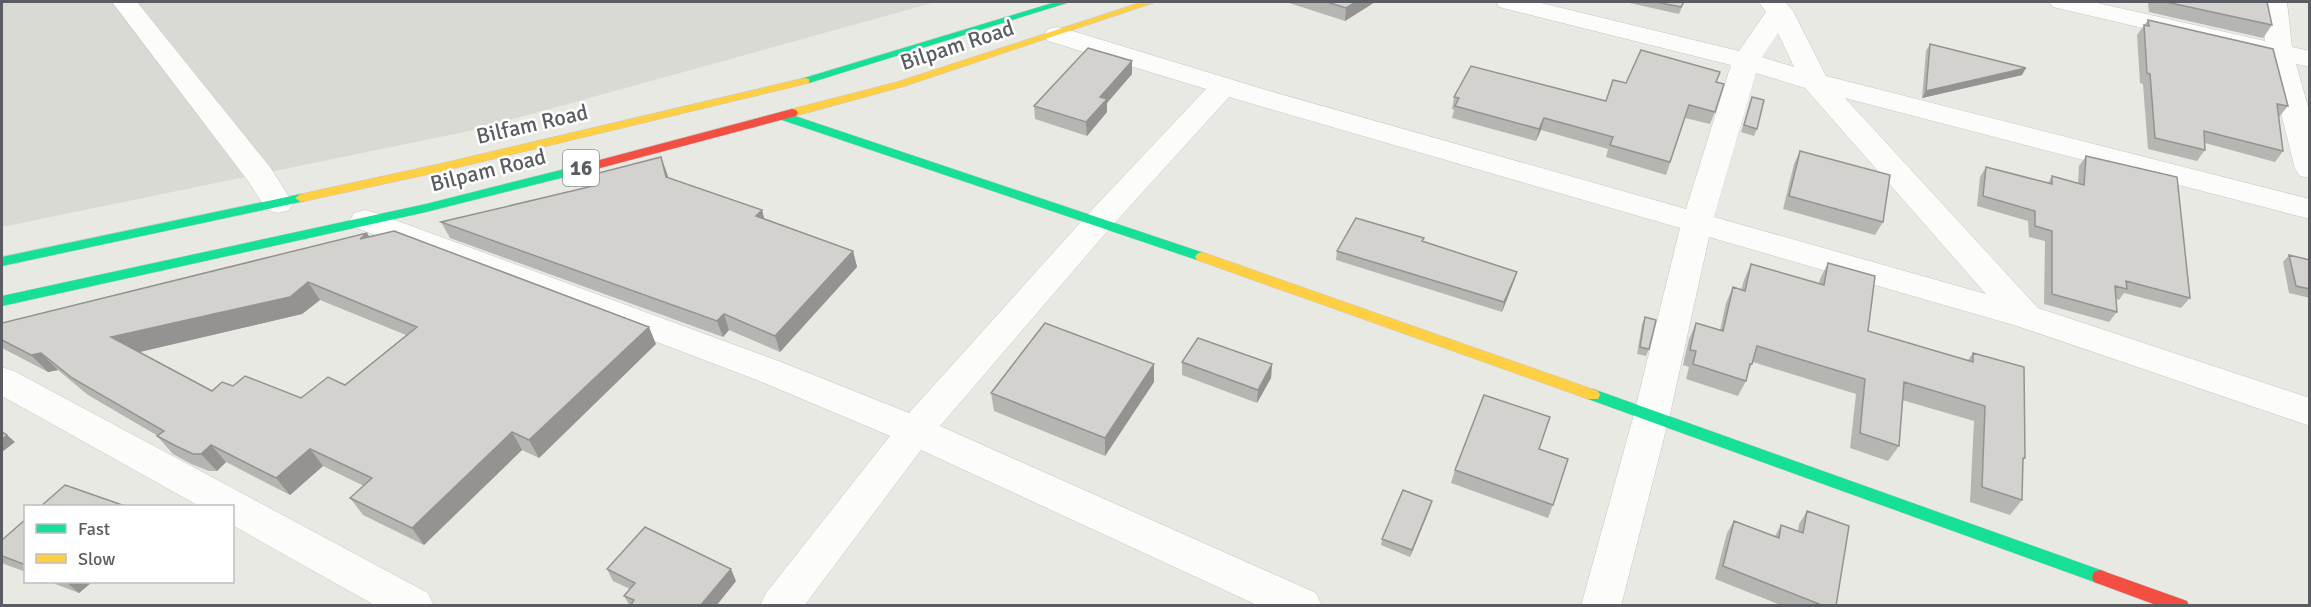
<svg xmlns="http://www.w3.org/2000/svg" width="2311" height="607" font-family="Signika,sans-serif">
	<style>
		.industrial { fill: #dadad5 }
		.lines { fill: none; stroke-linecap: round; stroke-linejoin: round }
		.street-casing { stroke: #c5c6c4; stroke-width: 1 }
		.fast-casing { stroke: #c6c6c5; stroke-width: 1 }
		.slow-casing { stroke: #c6c6c5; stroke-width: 1 }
		.jam-casing { stroke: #c6c6c5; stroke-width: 1 }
		.street { fill: #fcfcfb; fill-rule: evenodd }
		.fast { fill: #16e098; fill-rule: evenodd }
		.slow { fill: #ffcf43; fill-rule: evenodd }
		.jam { fill: #f24e42; fill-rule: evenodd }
		.wall { fill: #b5b5b2; fill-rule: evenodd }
		.shaded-wall { fill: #949391 }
		.building { fill: #d3d2cf; stroke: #949391; stroke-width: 1.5; fill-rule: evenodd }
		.labels { text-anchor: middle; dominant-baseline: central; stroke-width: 5; stroke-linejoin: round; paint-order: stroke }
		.shield { fill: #fff; stroke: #8b8d90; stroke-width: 1.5 }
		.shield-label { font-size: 21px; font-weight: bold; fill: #595c61 }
		.street-label { font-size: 22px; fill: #595c61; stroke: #fff }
	</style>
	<rect width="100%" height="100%" fill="#e9e9e4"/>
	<path class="industrial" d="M2,2H936L474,130L2,227Z"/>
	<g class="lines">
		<defs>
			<path id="street" d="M112,2H137L270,167L293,203L289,210L278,213L267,210L248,181Z
				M1496,2H1537L1739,51L1766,12L1759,2H1785L1793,11L1826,76L2310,199V219L1845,98L2038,308L2310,398V426L2017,326L1709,237L1670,414L1621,606H1581L1634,414L1680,228L1229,97L1111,227L940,426L1316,593L1322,606H1259L921,450L804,606H760L766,593L890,436L757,380L354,227L350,220L354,213L365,210L376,213L781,362L909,413L1089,213L1206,89L1048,41L1044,35L1048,29L1057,27L1066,29L1266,90L1686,209L1731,65L1499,7ZM1778,33L1794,67L1762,57ZM1756,73L1805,88L1986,294L1714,217Z
				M2049,2H2093L2265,41L2262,2H2287L2292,47L2310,51V67L2296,64L2310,114V178L2300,176L2295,169L2267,57L2053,7Z
				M2,367L14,371L428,593L434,606H376L232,525V506H199L2,396Z"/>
			<path id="fast" d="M1056,2H1070L809,83H801L799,81L801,79Z
				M783,112L1207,254L1209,257L1207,260H1197L779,119L777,116L779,113Z
				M585,164L589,165L591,168L589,171L426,212L2,306V296L426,204Z
				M301,194L305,195L307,198L305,201L2,266V257Z
				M1593,389L2106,572L2108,577L2106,582L2100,584L1588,399L1586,395L1588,391Z"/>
			<path id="slow" d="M1142,2H1156L905,86L792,117L786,113L788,110L897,82Z
				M805,78L809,79V83L439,172L301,202L295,198L301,194L439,164Z
				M1202,252L1598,391L1600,395L1598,399H1588L1197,260L1195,257L1197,254Z"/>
			<path id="jam" d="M792,109L796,110L798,113L796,116L585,172L579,168L581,165Z
				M2100,570L2187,601L2189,606H2159L2094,582L2092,577L2094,572Z"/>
		</defs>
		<use href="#street" class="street-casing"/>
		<use href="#fast" class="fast-casing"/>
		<use href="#slow" class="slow-casing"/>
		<use href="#jam" class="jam-casing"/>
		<use href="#street" class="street"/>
		<use href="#fast" class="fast"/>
		<use href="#slow" class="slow"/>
		<use href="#jam" class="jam"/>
	</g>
	<path class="wall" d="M1286,2H1375L1345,21Z
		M1625,2H1684L1679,14Z
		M2148,2H2267L2272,25L2263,38L2149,12Z
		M2148,20L2288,106L2279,117L2283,151L2275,162L2205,143V150L2197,161L2148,149L2143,84L2140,83L2137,35Z
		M1930,44L2022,75L1922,98L1926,51Z
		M1132,74L1107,103V112L1087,136L1035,119L1034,106Z
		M1716,82L1715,112L1710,124L1685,118L1666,175L1606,157L1608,149L1541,130L1536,141L1452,118L1454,110L1452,109L1454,97L1606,101L1626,83Z
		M1752,97L1757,129L1754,136L1741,132Z
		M1800,151L1883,222L1875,235L1783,209L1794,164Z
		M2086,156L2190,298L2181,308L2124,293L2119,300L2116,299L2117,312L2109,322L2044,304L2045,241L2029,237L2028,221L1977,206L1980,177L1986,167L2048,183L2052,176L2078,183L2079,166Z
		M667,173L668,178L762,210L764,219L853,251L857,267L780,352L729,330L723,337L450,238L441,222L593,186Z
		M367,233L369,237L656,344L539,458L522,450L424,545L363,515L350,498L364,486L323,466L290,495L226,462L217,471H209L191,464L173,454L157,436H158L88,395L58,370L48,372L2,348V323ZM320,300L406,335L345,385L301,398L233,386L212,391L139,352L302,314Z
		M1424,242L1517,272L1514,281L1502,312L1336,260L1337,251Z
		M2289,255L2310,260V298L2289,293L2283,262Z
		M1828,263L1868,331L1968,360L1973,353L2025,458L2023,461L2022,500L2010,515L1970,502L1974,421L1902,400L1899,446L1888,461L1850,448L1856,394L1753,362L1748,372L1746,381L1738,396L1686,379L1689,367L1683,365L1689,339L1696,323L1720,330L1726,303L1733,287L1741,290L1744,280L1751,264L1819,284L1820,279Z
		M1645,317L1649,349L1646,356L1637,354L1642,324Z
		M1182,362L1272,364L1271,378L1257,403L1182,375Z
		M1154,382L1105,456L994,411L991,393Z
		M1539,449L1553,505L1548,518L1451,483L1455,470Z
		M1430,508L1410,557L1381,545L1382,539Z
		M1807,511L1836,606H1783L1715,579L1727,533L1734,521L1775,536L1781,525L1798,531L1799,524Z
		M26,519V572L4,564L2,562V540Z
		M607,569L736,581L716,606H630L624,596L630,589L613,581Z
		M50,582H92L79,593Z"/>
	<path class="shaded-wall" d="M1356,2H1375L1345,21L1346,8Z
		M1132,61V74L1107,103V112L1087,136L1086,122L1100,97Z
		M2026,68L2022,75L1922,98L1926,91Z
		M1544,118L1541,130L1536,141L1539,129Z
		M661,157L667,173L672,193L666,177Z
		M762,210L766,226L756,216Z
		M367,233L378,251L360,239Z
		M853,251L857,267L780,352L775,336Z
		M1517,272L1514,281L1502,312L1504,302Z
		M308,282L320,300L302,314L127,355L111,337Z
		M724,314L729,330L723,337L717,321Z
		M649,327L656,344L539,458L529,440Z
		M41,353L58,370L48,372L31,355Z
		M1154,364V382L1105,456V438Z
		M1272,364L1271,378L1257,403L1258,390Z
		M512,432L522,450L424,545L412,528Z
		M7,435L15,442L2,452V439Z
		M211,445L226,462L217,471L201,454Z
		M310,449L323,466L290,495L276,478Z
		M1432,501L1430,508L1410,557L1412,550Z
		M731,569L736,581L716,606H700Z
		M66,582H92L79,593Z"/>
	<path class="building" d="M1327,2H1356L1346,8Z
		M1656,2H1684L1681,7Z
		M2166,2H2267L2272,25Z
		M2148,20L2273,49L2288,106L2277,104L2283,151L2204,131L2205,150L2155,138L2150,74L2147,73L2144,25L2149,26Z
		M1930,44L2026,68L1926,91Z
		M1088,48L1132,61L1100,97L1107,99L1086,122L1034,106Z
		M1641,50L1720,72L1716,82L1724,84L1715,112L1689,105L1670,162L1610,145L1613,137L1544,118L1539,129L1455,106L1459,98L1454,97L1471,66L1606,101L1613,80L1626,83Z
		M1752,97L1764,100L1757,129L1744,125Z
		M1800,151L1890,175L1883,222L1789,196Z
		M2086,156L2177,177L2190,298L2126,281L2127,289L2115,286L2117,312L2052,294V231L2035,226V211L1983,196L1986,167L2052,184V176L2084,185Z
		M661,157L666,177L762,210L756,216L853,251L775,336L724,314L717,321L441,222L593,186L591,175Z
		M1356,218L1424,238L1422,241L1517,272L1504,302L1337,251Z
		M394,231L649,327L529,440L512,432L412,528L350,498L372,478L310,449L276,478L211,445L201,454H193L176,446L157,436L164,431L72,378L41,353L31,355L2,340V323L367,233L360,239ZM308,282L417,327L345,385L328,377L301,398L245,376L233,386L222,382L212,391L111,337L290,297Z
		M2289,255L2310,260V289L2296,286Z
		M1828,263L1875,276L1868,331L1973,362V353L2024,367L2025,458H2023L2022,500L1982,487L1985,406L1904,382L1899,446L1860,433L1865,379L1757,346L1752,364H1750L1746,381L1693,364L1696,351L1690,350L1696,323L1723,331L1733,287L1745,291L1751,264L1824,285Z
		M1645,317L1656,320L1649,349L1640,347Z
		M1045,323L1154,364L1105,438L991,393Z
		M1198,338L1272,364L1258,390L1182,362Z
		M1484,395L1550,417L1539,449L1568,459L1553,505L1455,470Z
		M2,432L7,435L2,439Z
		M65,485L128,507H40Z
		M1403,490L1432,501L1412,550L1382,539Z
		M1807,511L1849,526L1836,606H1824L1723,566L1734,521L1779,538L1781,525L1803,533Z
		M26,519V565L2,556V540Z
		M645,527L731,569L700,606H630L634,600L624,596L635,583L607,569Z"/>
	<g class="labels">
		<rect class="shield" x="563" y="150" width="36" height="36" rx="4.5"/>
		<g class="shield-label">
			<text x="581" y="168">16</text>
		</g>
		<g class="street-label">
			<text transform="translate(957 45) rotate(-18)">Bilpam Road</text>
			<text transform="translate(532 124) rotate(-13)">Bilfam Road</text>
			<text transform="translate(488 170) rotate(-14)">Bilpam Road</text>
		</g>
	</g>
	<rect width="2311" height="607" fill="none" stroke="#595c61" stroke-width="6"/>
	<rect x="24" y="505" width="210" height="78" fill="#ffffff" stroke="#bdbec0" stroke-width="1.5"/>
	<rect x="36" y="524" width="30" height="9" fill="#16e098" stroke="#bdbec0" stroke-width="1.5"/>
	<text x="78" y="535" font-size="18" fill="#595c61">Fast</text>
	<rect x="36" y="554" width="30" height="9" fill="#ffcf43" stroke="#bdbec0" stroke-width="1.5"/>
	<text x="78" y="565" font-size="18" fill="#595c61">Slow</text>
</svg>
